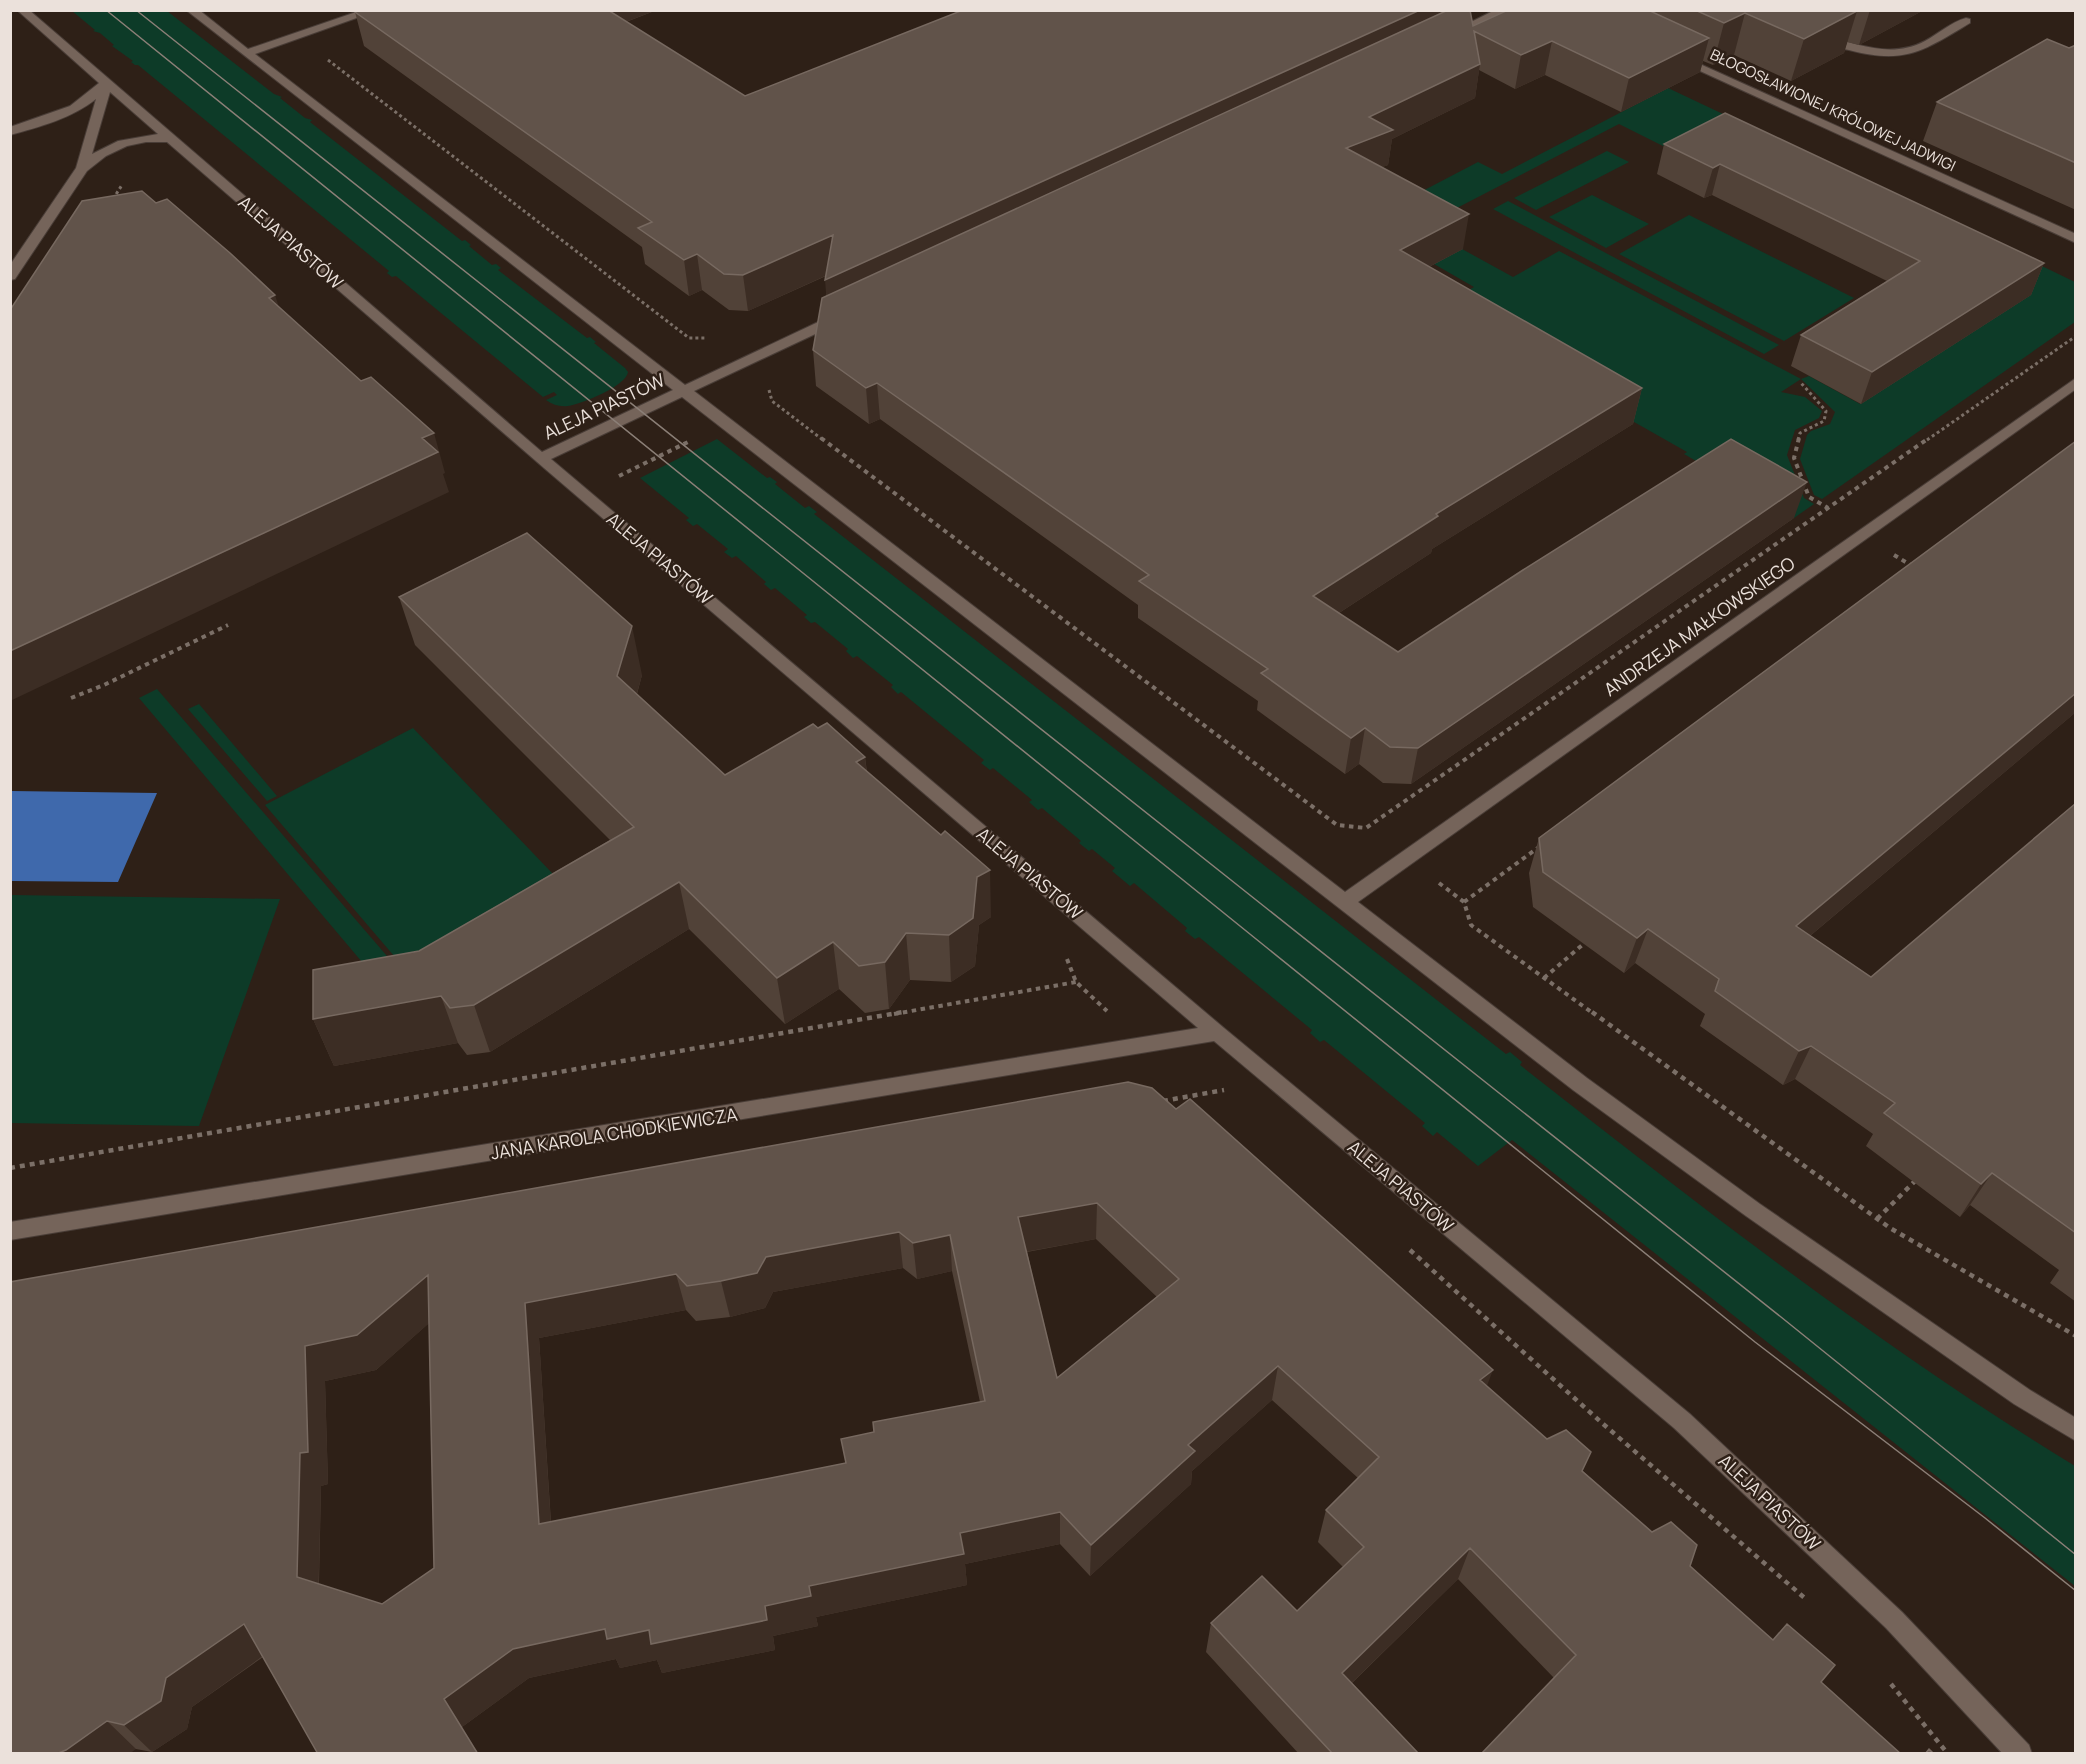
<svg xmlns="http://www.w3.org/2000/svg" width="2086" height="1764" font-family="Manrope,sans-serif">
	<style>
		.green { fill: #0d3b28 }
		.water { fill: #3f69ac }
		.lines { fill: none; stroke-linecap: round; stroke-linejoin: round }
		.minor-casing { stroke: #493d37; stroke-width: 2 }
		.path-far2 { stroke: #7b6f67; stroke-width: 3; stroke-dasharray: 3 3; stroke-linecap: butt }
		.path-far1 { stroke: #7b6f67; stroke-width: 4; stroke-dasharray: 4.5 4.5; stroke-linecap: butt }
		.path { stroke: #7b6f67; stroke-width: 4.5; stroke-dasharray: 5 5; stroke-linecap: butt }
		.minor { fill: #75645a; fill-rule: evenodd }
		.tram { stroke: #8b7f77; stroke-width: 1.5 }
		.wall { fill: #514238; fill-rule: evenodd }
		.shaded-wall { fill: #3c2d24 }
		.building { fill: #61534a; stroke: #776960; stroke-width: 1.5; fill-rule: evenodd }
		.labels { text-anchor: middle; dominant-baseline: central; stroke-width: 5; stroke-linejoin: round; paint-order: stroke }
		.far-street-label { font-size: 15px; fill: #ebe1db; stroke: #2e2017 }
		.street-label { font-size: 18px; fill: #ebe1db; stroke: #2e2017 }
	</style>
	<rect width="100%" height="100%" fill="#2e2017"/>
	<path class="green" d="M72,11H167L274,94L282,97L280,98L305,118L312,120L310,122L462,241L465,240L471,245L469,246L492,265L496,264L501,268L498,270L587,338L590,337L596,342L594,343L625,368L628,372C626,386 582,404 568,406C560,407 553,405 546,400L557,395L554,392L543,397L396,276L392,277L387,273L389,271L138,65H135L131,62L133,61L112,46L114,45L100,33L93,31L95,30Z
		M1668,88L1723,114L1663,146L1619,124L1422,226L1367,220L1478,162L1502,174Z
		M1607,151L1629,162L1536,210L1514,198Z
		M1592,195L1649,224L1606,248L1549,217Z
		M1508,201L1779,345L1764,354L1493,209Z
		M1689,215L1854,298L1784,341L1619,254Z
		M1936,215L2075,282V322L1822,499L1814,495L1800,459L1807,435L1811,431L1830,424L1835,412L1801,379L1781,392L1805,397L1822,411L1819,418L1795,430L1787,455L1804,498L1814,504L1794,518L1684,454L1687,452L1435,309L1474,287L1434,264L1462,249L1513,277L1559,251L1801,379L1809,376L1860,404L2030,295Z
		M717,439L767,478L770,477L777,482L775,484L805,508L809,506L817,512L814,514L1506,1054L1510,1052L1522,1062L1520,1065C1700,1206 1880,1347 2075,1466V1586L1512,1140L1478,1166L1437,1132L1433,1136L1422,1126L1425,1123L1324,1040L1320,1042L1310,1033L1312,1030L1199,937L1195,939L1185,931L1187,928L1134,883L1130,886L1112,871L1115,868L1092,849L1089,851L1079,843L1081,841L1042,808L1038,810L1029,802L1032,800L993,768L990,770L981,763L984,760L901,692L898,694L891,687L893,685L857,656L853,658L846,651L848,649L815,622L811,623L804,617L807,615L775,588L771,590L764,584L766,582L736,556L732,558L724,552L728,549L697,524L693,526L686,520L689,518L640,478Z
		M157,689L393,963L373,975L139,698Z
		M199,704L277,796L267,801L188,709Z
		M413,728L553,874L400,963L265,805Z
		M11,895L280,899L199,1126L11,1123Z"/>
	<path class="water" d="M11,791L157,793L118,882L11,881Z"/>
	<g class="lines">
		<defs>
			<path id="minor" d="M17,10H29L542,452L673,390L186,10H199L248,49L362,10H379L255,54L685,385L833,315H843L845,318L843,321L694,391L1345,892L2076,378V389L1358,902L1587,1078L1760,1204L2030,1390L2076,1418V1441L2014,1404L1746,1216L1573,1090L682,397L551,459L1224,1028L1690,1414L1902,1612L2029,1745L2032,1754H2003L1886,1628L1674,1428L1214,1041L10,1240V1222L1198,1028L544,468L167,142H146L127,146L106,156L87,171L15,279L10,280V265L76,168L96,99C72,118 40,127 10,135V127L70,106L99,83ZM110,92L158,134L118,141L92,154Z
				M1495,10H1510L1455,37H1447L1445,35Z
				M1966,18L1970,19V23C1923,51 1905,65 1849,50C1839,48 1826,46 1819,39L1825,36C1859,44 1891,59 1925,41C1938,34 1951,22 1966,18Z
				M1680,55L2076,234V243L1676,60V56Z"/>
		</defs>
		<use href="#minor" class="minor-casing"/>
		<path class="path-far2" d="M328,60L689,338H706
			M113,199L122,185
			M769,390L772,401L823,440
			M1798,440L1800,433L1824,421L1826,411L1801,383
			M1927,440L2076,336"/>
		<path class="path-far1" d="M821,438L1337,825L1366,828L1929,438
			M1799,438L1794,458L1809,497L1828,508
			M619,476L690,441
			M1894,555L1914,567
			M71,698L104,685L228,625
			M1439,883L1464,902L1471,925L1594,1014
			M1464,902L1539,847
			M1067,959L1076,982L1107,1011
			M1544,978L1588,940
			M894,1014L1076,982"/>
		<path class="path" d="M1592,1012L1890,1228L2076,1336
			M1163,1101L1224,1090
			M10,1168L903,1012
			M1877,1219L1917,1179
			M1410,1250L1602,1423L1807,1600
			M1891,1684L1948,1754"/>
		<use href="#minor" class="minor"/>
		<path class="tram" d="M106,10L1755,1342L1985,1518L2076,1591
			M136,10L1781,1317L2076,1555"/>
	</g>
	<path class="wall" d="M657,10L626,22L745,96L1473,26L1508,10H1924L1859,45L1847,42L1844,53L1791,81L1734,55L1713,65L1703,61L1700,72L1621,112L1545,75L1515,89L1479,70L1475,98L1392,139L1388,165L1382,167L1463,249L1429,267L1642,388L1633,424L1432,549L1431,553L1339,613L1398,652L1794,518L1411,784L1383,783L1359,764L1345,774L1257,710L1258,701L1138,618V605L880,419L869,424L816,386L813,350L826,296V276L748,311L729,310L702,290L689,296L645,264L642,247L364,46L355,12Z
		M2076,45V210L1923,141L1937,102L2069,48Z
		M1664,144L2044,263L2031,295L1861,404L1791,366L1801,335L1887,281L1712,195L1704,198L1657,174Z
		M2076,441V712L1810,936L1871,977L2076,803V1302L2050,1283L2059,1270L1970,1205L1960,1217L1866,1146L1873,1134L1795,1079L1783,1085L1700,1026L1705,1014L1635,963L1624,973L1533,907L1529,873L1539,838Z
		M399,597L642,675L637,694L725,775L818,728L865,757L867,772L991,917L979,925L975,966L951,982L910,980L889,1009L865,1013L839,989L785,1024L689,929L490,1052L467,1055L458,1043L334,1066L313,1019L419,951L610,840L415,645Z
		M1128,1082L1487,1386L1773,1640L1835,1665L1554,1678L1458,1579L1352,1683L1419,1754H1299L1206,1652L1211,1623L1297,1611L1343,1567L1318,1542L1326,1510L1358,1478L1272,1400L1192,1471L1191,1484L1090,1576L1060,1544L965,1564L967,1585L816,1617L818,1626L773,1636L775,1650L662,1673L657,1660L620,1668L616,1659L529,1678L462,1727L263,1657L192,1707L187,1729L152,1752L136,1749L10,1754V1282ZM1096,1239L1157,1297L1057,1378L1027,1252ZM903,1268L917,1279L952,1271L980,1402L874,1432L846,1463L551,1522L539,1338L686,1310L696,1321L730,1317L765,1308L773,1292ZM429,1323L434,1568L382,1604L319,1584L321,1486L328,1484L325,1381L376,1370Z"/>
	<path class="shaded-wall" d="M592,10H657L596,33Z
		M1420,10H1463L828,317L825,280Z
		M1870,10H1924L1859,45Z
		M1857,11L1844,53L1791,81L1804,39Z
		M1745,13L1734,55L1713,65L1724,23Z
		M1709,38L1700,72L1621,112L1629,78Z
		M1552,41L1545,75L1515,89L1521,55Z
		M1480,64L1475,98L1392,139L1388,165L1341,183L1346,148L1369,117Z
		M1720,164L1712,195L1704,198L1713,168Z
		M1469,214L1463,249L1394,285L1400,250Z
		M833,235L836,271L748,311L743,275Z
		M697,254L702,290L689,296L684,260Z
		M2044,263L2031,295L1861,404L1872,372Z
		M275,295L288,335L269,298Z
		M877,383L880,419L869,424L866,388Z
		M1642,388L1633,424L1432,549L1431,553L1308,633L1313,596L1436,514Z
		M434,433L445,473L443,474L449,492L10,701V651L422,438Z
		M1807,482L1794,518L1411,784L1418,748Z
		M632,626L642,675L628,725L617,676Z
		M2076,693V712L1780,961L1796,926Z
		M1365,728L1359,764L1345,774L1351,738Z
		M865,757L870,805L856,762Z
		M990,870L991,917L979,925L975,966L951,982L949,935L977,877Z
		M679,882L689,929L490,1052L474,1005Z
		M1648,929L1635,963L1624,973L1637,938Z
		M906,933L910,980L889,1009L885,962Z
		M833,942L839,989L785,1024L777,978Z
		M441,996L458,1043L334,1066L313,1019Z
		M1811,1046L1795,1079L1783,1085L1799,1051Z
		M1992,1173L1970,1205L1960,1217L1981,1184Z
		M1097,1203L1096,1239L1019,1253L1018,1217Z
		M899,1232L903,1268L773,1292L765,1308L730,1317L721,1281L766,1257Z
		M950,1235L952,1271L917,1279L913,1243Z
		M676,1274L686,1310L539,1338L553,1556L539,1524L525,1303Z
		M428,1275L444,1310L376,1370L325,1381L328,1484L321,1486L318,1607L297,1577L300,1453L305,1346Z
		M1278,1366L1272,1400L1192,1471L1191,1484L1090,1576L1091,1545L1188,1445Z
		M1493,1370L1480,1404V1380Z
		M1060,1512V1544L965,1564L967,1585L816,1617L818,1626L773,1636L775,1650L662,1673L657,1660L620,1668L616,1659L529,1678L462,1727L479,1754L444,1699L513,1649L605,1629L765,1606L809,1586L960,1533Z
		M1470,1548L1458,1579L1333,1701L1342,1673Z
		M244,1624L267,1653L192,1707L187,1729L152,1752L124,1725L166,1678Z
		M107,1721L136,1749L129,1754H56Z"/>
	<path class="building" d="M356,10H608L745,96L963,10H1420L825,280L833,235L743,275L724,274L697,254L684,260L638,228L652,222L355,12Z
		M1448,10H1470L1473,26L1508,10H1648L1709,38L1629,78L1552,41L1521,55L1474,31L1480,64L1369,117L1393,130L1346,148L1469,214L1400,250L1642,388L1436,514L1438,516L1313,596L1398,652L1523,570L1731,439L1807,482L1418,748L1390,747L1365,728L1351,738L1261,673L1268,669L1139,581L1149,575L877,383L866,388L813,350L822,298Z
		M1695,10H1856L1857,11L1804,39L1745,13L1724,23Z
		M2047,39L2069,48L2076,45V163L1937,102Z
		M1725,113L2044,263L1872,372L1801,335L1920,261L1720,164L1713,168L1664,144Z
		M142,191L156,203L167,199L230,253L275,295L269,298L361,381L371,377L434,433L422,438L438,452L10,651V310L82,201Z
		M2076,441V693L1796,926L1871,977L2076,803V1233L1992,1173L1981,1184L1884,1113L1895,1103L1811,1046L1799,1051L1715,991L1719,979L1648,929L1637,938L1543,872L1539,838Z
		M527,533L632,626L617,676L725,775L813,724L818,728L827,723L865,757L856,762L941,835L945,831L990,870L977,877L973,918L949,935L906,933L885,962L859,966L833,942L777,978L679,882L474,1005L450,1008L441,996L313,1019V970L419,951L634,827L399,597Z
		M1128,1082L1152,1088L1176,1109L1190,1099L1493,1370L1480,1380L1547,1439L1566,1430L1591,1452L1582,1471L1652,1532L1671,1522L1697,1545L1690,1566L1729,1601L1773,1640L1787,1624L1835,1665L1821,1682L1901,1754H1481L1576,1655L1470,1548L1342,1673L1419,1754H1333L1211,1623L1262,1576L1297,1611L1364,1547L1326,1510L1379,1457L1278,1366L1188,1445L1195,1451L1091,1545L1060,1512L960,1533L964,1554L809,1586L811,1596L765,1606L767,1620L651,1644L649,1630L607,1639L605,1629L513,1649L444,1699L478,1754H318L244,1624L166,1678L161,1701L124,1725L107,1721L66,1750L56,1754H10V1282ZM1097,1203L1179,1279L1057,1378L1018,1217ZM899,1232L913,1243L950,1235L985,1401L873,1422L874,1432L841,1439L846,1463L539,1524L525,1303L676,1274L687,1286L721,1281L757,1273L766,1257ZM428,1275L434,1568L382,1604L297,1577L300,1453L308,1452L305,1346L357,1335Z
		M1929,1749L1934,1754H1925Z"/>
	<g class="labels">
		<g class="far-street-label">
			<text transform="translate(1833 110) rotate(25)">BŁOGOSŁAWIONEJ KRÓLOWEJ JADWIGI</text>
		</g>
		<g class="street-label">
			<text transform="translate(291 242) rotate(41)">ALEJA PIASTÓW</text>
			<text transform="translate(604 406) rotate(-25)">ALEJA PIASTÓW</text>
			<text transform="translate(660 558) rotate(40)">ALEJA PIASTÓW</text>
			<text transform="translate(1699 626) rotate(-35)">ANDRZEJA MAŁKOWSKIEGO</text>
			<text transform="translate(1030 873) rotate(40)">ALEJA PIASTÓW</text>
			<text transform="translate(614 1133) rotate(-9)">JANA KAROLA CHODKIEWICZA</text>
			<text transform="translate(1401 1186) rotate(40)">ALEJA PIASTÓW</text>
			<text transform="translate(1770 1502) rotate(43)">ALEJA PIASTÓW</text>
		</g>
	</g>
	<rect width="2086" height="1764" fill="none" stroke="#ebe1db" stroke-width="24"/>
</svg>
